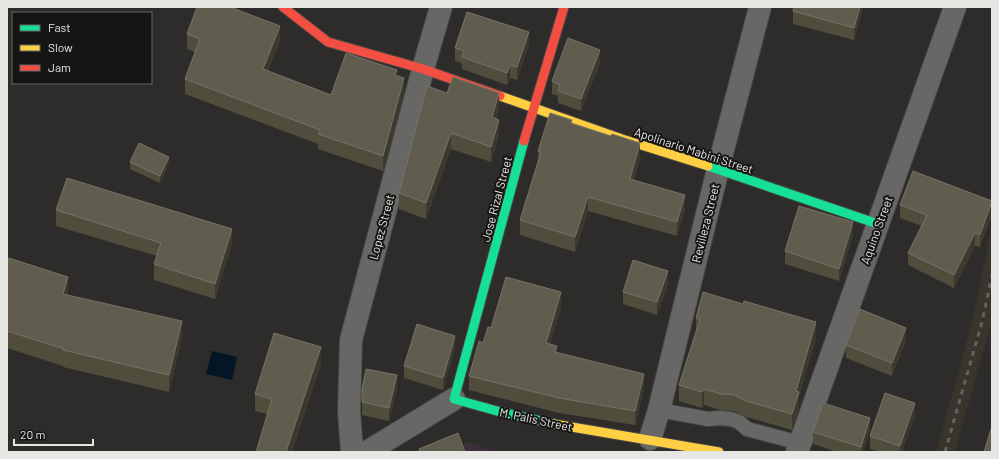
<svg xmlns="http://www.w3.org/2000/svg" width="999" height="459" font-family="Barlow,sans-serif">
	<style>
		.built { fill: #38352d }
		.education { fill: #3c2f39 }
		.water { fill: #041626 }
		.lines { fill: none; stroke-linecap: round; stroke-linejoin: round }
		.lane-casing { stroke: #484745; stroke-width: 16 }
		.street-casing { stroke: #484745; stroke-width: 24 }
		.fast-casing { stroke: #484745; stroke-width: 11 }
		.slow-casing { stroke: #484745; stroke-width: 11 }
		.jam-casing { stroke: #484745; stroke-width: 11 }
		.lane { stroke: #676766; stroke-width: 14 }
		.street { stroke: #676766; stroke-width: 22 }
		.fast { stroke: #16e098; stroke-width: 9 }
		.slow { stroke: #ffcf43; stroke-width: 9 }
		.jam { stroke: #f24e42; stroke-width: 9 }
		.rail { stroke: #636260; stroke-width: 3; stroke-dasharray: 5 5; stroke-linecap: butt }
		.wall { fill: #514d3d }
		.shaded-wall { fill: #3c392e }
		.building { fill: #615d4e; stroke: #767266 }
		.labels { text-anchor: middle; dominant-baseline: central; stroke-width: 4; stroke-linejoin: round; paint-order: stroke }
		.street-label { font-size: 12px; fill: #e6e6e3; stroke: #161514 }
	</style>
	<rect width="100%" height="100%" fill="#2d2c2a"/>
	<path class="built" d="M992,225L991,324L955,452H936L973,319Z"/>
	<path class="education" d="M468,442L497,452H439Z"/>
	<path class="water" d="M212,351L237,357L232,380L206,374Z"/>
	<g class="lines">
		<defs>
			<path id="lane" d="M659,410L708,419L720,418L731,419L739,422L747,429L800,443"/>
			<path id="street" d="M650,439L659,410L718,169L760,7
				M352,452L349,411L351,340L423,69L441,7
				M367,452L454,399
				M797,452L955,7"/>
			<path id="fast" d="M524,141L454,399L497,411L554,424
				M708,166L878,224"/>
			<path id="slow" d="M500,96L622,139L708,166
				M554,424L719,452"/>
			<path id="jam" d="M283,7L328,42L423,69L500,96
				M524,141L564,7"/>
		</defs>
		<use href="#lane" class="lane-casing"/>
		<use href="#street" class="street-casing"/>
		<use href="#fast" class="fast-casing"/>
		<use href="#slow" class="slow-casing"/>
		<use href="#jam" class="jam-casing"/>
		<use href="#lane" class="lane"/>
		<use href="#street" class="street"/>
		<use href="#fast" class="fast"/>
		<use href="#slow" class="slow"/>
		<use href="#jam" class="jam"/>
		<path class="rail" d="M945,452L982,322L992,275"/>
	</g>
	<path class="wall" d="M863,7L854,40L793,24V11Z
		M187,34L280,41L268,71L331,95L397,76L404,94L383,171L318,149V144L185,94V79L195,52L187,49Z
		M529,44L517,80L510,78L507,85L462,69V63L455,61V48Z
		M600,63L581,111L558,103V96L552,94V81Z
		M447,93L499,109L496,119L499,135L491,162L451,149L426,219L399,209V193Z
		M572,123L640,158L634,180L685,209L677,236L588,211L575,252L520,235V220L538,163V151Z
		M130,162L169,163L160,183L130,169Z
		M992,201V214L980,247L975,246L954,288L908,265V253L922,226L900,218V205Z
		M56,210L232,244L215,299L154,280V264L157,256L56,226Z
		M853,235L839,281L785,264V251Z
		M7,265L68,294V295L182,338L169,392L63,367V366L7,348Z
		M668,284L657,315L623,304V292Z
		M561,307L550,344L557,352L644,389L635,425L559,413L469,390V376L483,343L491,328Z
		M696,318L816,338L799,396V408L792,430L746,417L734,411L721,410L704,405L702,408L679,401V385L696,333Z
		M906,340L892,376L846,358V345Z
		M455,348L443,390L404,378V366Z
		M321,364L292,452H256L267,414L255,411V394Z
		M397,388L389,421L362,415V389Z
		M915,415L902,452H880L870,449V436Z
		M870,430L863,452H837L813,444V432Z"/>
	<path class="shaded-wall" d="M860,7H863L854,40V28Z
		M280,26V41L263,84V69Z
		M529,32V44L517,80V67Z
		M600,50V63L581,111V99Z
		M510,65V78L507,85V73Z
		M404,78V94L383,171V156Z
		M499,93V109L492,133V117Z
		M499,120V135L491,162V147Z
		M451,133V149L426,219V203Z
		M640,143V158L630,194V179Z
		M169,157V163L160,183V176Z
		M685,195V209L677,236V222Z
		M588,197V211L575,252V237Z
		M992,202V214L980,247V235Z
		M853,222V235L839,281V269Z
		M232,229V244L215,299V284Z
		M975,233V246L954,288V275Z
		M668,271V284L657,315V302Z
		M68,277V294L63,311V294Z
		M561,292V307L546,357V343Z
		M182,321V338L169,392V375Z
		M816,322V338L799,396V408L792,430V414L796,391Z
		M906,328V340L892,376V363Z
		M455,336V348L443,390V378Z
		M321,347V364L292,452H286Z
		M644,374V389L635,425V411Z
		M397,375V388L389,421V408Z
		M704,389V405L702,408V392Z
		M915,403V415L902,452H900V446Z
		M870,418V430L863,452H861V447Z"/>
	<path class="building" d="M197,7H230L280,26L263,69L331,95L346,53L397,70L395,75L404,78L383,156L318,134L320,130L185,79L200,39L187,34Z
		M794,7H860L854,28L793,11Z
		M467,12L529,32L517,67L510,65L507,73L462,57L464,51L455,48Z
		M568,38L600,50L581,99L558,91L560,85L552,81Z
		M453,77L499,93L492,117L499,120L491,147L451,133L426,203L399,193L427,86L447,93Z
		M550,113L572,120L571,123L611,136L612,134L640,143L630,179L685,195L677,222L588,197L575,237L520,220L541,152L538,151Z
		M139,143L169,157L160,176L130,162Z
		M913,171L992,201L980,235L975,233L954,275L908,253L927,215L900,205Z
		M67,178L232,229L215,284L154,264L161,243L56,210Z
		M799,206L853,222L839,269L785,251Z
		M9,258L68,277L63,294L182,321L169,375L63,350L64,349L7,331V265Z
		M633,260L668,271L657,302L623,292Z
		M506,277L561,292L546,343L557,346L555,352L644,374L635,411L559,398L469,376L479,341L483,343L488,327L491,328Z
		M703,292L743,304L744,301L816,322L796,391L799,392L792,414L746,401L734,395L721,394L704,389L702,392L679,385L700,319L696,318Z
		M860,309L906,328L892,363L846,345Z
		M417,324L455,336L443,378L404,366Z
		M274,333L321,347L286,452H256L272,399L255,394Z
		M366,369L397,375L389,408L362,402V389Z
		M885,393L915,403L900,446L870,436Z
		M823,403L870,418L861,447L813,432Z
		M992,426V452H984Z
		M458,433L465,452H420L419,449Z"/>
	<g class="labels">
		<g class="street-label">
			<text transform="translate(694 150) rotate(18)">Apolinario Mabini Street</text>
			<text transform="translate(496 199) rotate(-75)">Jose Rizal Street</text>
			<text transform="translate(705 223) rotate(-76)">Revilleza Street</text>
			<text transform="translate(381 227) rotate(-75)">Lopez Street</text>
			<text transform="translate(876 230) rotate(-70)">Aquino Street</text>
			<text transform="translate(536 419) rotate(12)">M. Palis Street</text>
		</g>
	</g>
	<rect width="999" height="459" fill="none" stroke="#e6e6e3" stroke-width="16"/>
	<rect x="12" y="12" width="140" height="72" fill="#161514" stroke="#696967"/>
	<rect x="20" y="25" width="20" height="6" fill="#16e098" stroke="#696967"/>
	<text x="48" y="32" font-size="12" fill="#e6e6e3">Fast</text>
	<rect x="20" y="45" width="20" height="6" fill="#ffcf43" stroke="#696967"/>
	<text x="48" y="52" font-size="12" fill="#e6e6e3">Slow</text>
	<rect x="20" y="65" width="20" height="6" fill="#f24e42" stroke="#696967"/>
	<text x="48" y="72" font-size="12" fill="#e6e6e3">Jam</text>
	<path d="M14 439v6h79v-6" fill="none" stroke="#e6e6e3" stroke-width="2"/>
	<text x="20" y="439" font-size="12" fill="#e6e6e3" stroke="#161514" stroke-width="3" paint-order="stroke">20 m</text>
</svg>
